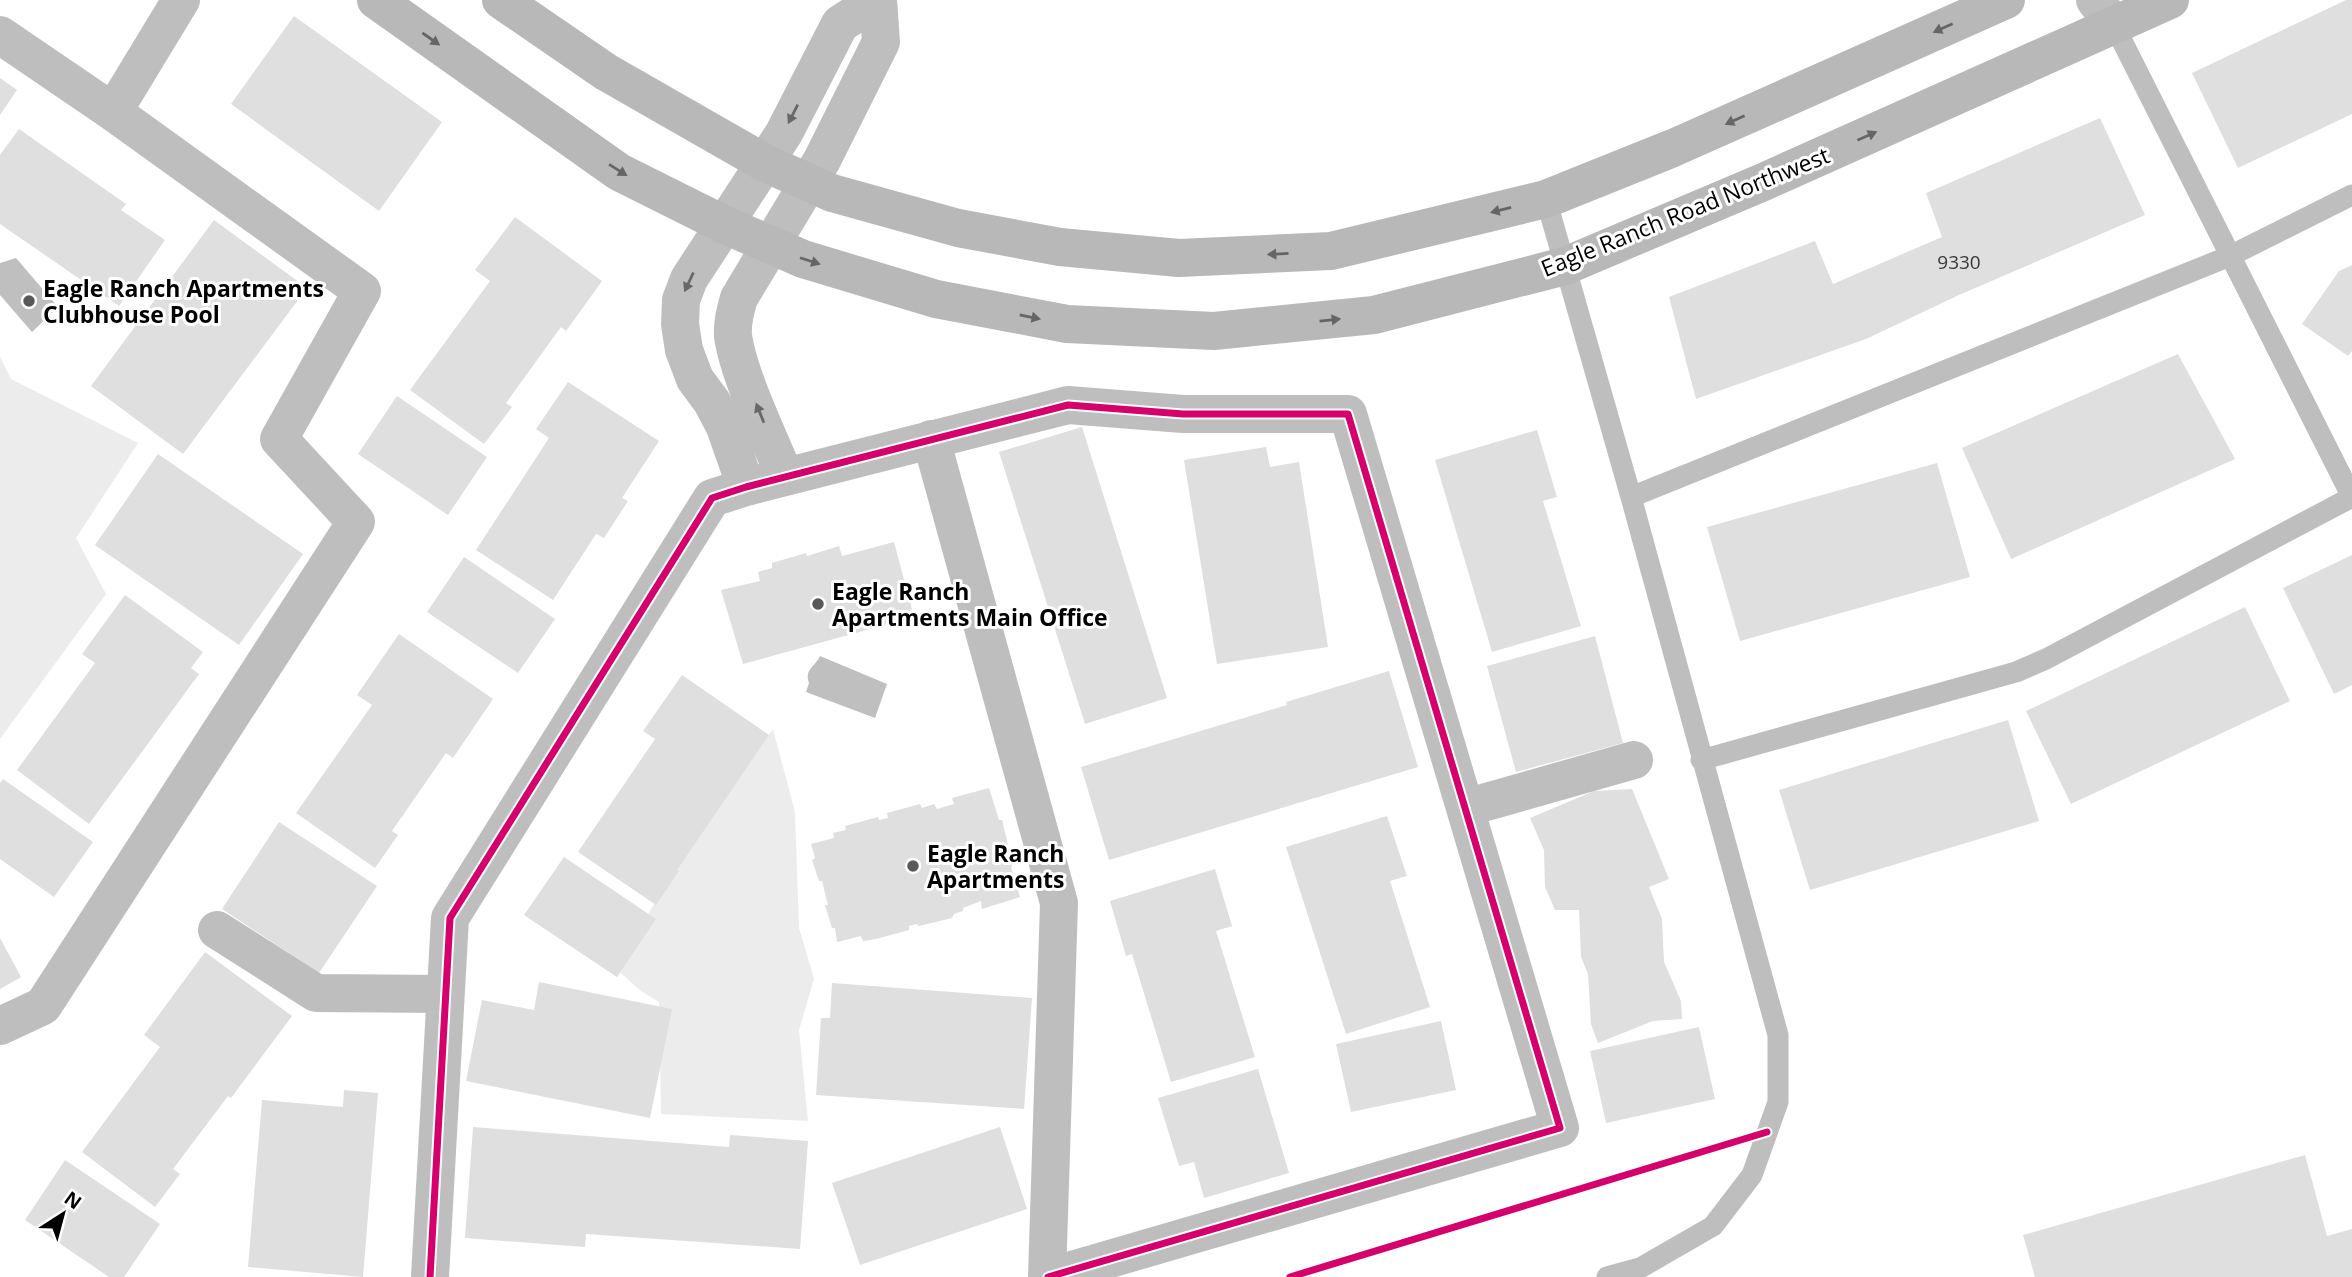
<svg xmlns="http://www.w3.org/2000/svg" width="2352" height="1277" font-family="'Open Sans',sans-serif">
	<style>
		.green { fill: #ececec }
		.water { fill: #bfbfbf }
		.building { fill: #dfdfdf }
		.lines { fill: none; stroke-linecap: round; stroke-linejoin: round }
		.service { stroke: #bebebe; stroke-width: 21 }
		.minor { stroke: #bebebe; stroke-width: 38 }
		.secondary { stroke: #b8b8b8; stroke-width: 38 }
		.cycleway-casing { stroke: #fff; stroke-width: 11 }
		.cycleway { stroke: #d6006c; stroke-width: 7 }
		.oneway { fill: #656565 }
		.oneway2 { fill: #686868 }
		.poi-dot { fill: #595959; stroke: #fff; stroke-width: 2.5 }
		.labels { text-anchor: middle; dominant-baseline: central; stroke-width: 6; stroke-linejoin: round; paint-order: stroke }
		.number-label { font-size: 19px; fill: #383838 }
		.street-label { font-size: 23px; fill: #000; stroke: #fff }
		.poi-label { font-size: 23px; font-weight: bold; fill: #000; stroke: #fff; text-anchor: start }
	</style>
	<rect width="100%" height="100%" fill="#fff"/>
	<path class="green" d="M0,357L11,379L138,443L76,538L106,594L0,739Z
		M773,729L795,812L799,928L814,979L799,1030L808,1121L661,1114L659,1002L641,991L615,968L694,839Z"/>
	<path class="water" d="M16,258L58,307L32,332L0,295V263Z
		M820,656L887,684L875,718L806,692L809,683C804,669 815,667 820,656Z"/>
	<path class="building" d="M2346,0H2352V114L2238,168L2192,73Z
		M294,16L442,122L379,211L231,104Z
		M0,78L17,90L0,115Z
		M2100,118L2145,215L1959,295L1866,339L1696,399L1669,297L1815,241L1833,284L1942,237L1926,193Z
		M19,129L126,204L121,210L165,240L119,306L0,224V155Z
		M515,217L602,281L566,331L561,327L506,403L512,407L484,444L410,390L490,281L475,270Z
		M214,220L307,288L183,454L91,386Z
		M2352,265V351L2348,356L2302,324L2339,271Z
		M2178,354L2235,459L2011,559L1962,448Z
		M568,382L659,441L622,498L628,501L604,538L596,534L553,600L476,550L549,438L536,429Z
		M397,396L487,457L448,515L358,454Z
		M1082,427L1167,698L1085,724L999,452Z
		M1537,430L1557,497L1543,501L1581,626L1492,652L1435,460Z
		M1266,447L1270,467L1299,462L1328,647L1217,664L1184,460Z
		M158,454L303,554L239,645L95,545Z
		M1937,463L1970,577L1740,641L1707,527Z
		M894,542L914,617L743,664L721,590L760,581L758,572L772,568V563L806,553L807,556L839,546L842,556Z
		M2352,555V685L2334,694L2283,588Z
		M464,557L555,619L518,673L427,612Z
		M125,595L203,652L191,668L199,674L89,824L17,770L95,663L82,654Z
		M2245,607L2290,701L2071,804L2026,711Z
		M399,634L493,699L453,758L446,753L392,831L398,835L375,868L296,813L372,705L357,695Z
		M1595,636L1623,743L1516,772L1487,666Z
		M1389,671L1418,767L1109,860L1081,767L1287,705L1286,702Z
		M682,675L769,735L677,870L679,871L656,905L578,852L655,739L643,731Z
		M2008,720L2039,821L1810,890L1779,790Z
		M3,779L93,842L54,897L0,859V783Z
		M989,788L999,820H1002L1013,865L1011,867L1020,897L982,909L981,901L963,908V911L954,914L952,918L919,926L916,924L909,926V930L876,939L863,941L861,936L837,942L835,928H832L825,905H828L822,881H819L812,860L815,858L811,844L834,838L833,833L846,830L845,826L878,817L879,820L888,818L887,813L920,804L922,808L934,804L937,809L954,804L952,798Z
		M1632,789L1669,879L1649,887L1662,919L1664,962L1681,1001L1682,1019L1653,1021L1598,1043L1591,1024L1588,974L1581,957L1579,910H1555L1545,887L1544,850L1530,818L1594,791Z
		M1387,816L1407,876L1390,881L1430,1007L1346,1034L1286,847Z
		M279,822L377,886L319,973L222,909Z
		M564,857L656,919L617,977L524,915Z
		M1215,869L1232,926L1216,931L1255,1057L1171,1082L1132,954L1126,956L1110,901Z
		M0,938L21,977L0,989Z
		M205,952L292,1016L231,1098L228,1096L173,1169L180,1174L155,1207L82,1152L160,1047L144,1035Z
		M539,982L672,1009L650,1118L466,1081L482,1000L534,1010Z
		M832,983L1032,998L1024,1109L816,1095L821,1018H830Z
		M1441,1021L1456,1090L1351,1112L1336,1044Z
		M1699,1027L1715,1099L1606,1123L1590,1051Z
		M1258,1069L1289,1173L1204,1198L1194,1162L1179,1166L1158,1098Z
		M344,1090L378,1093L363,1277L248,1267L262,1100L343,1107Z
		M473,1127L729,1147L730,1135L808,1141L800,1249L586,1234L585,1247L465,1238Z
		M1000,1127L1027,1209L860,1265L832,1183Z
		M2305,1155L2327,1236L2352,1229V1277H2035L2023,1235Z
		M65,1160L160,1224L124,1277H109L25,1220Z"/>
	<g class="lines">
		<path class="service" d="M2114,25L2352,497
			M1546,199L1631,497L1778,1035V1102L1752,1175L1713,1226L1640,1268L1607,1277
			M1631,497L2230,256L2352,195
			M1701,760L2016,672L2046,659L2352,497"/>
		<path class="minor" d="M2095,0L2114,25
			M0,35L113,112L362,291L279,439L356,522L43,1006L0,1026
			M113,112L181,0
			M931,439L1059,903L1047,1277
			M785,477C769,437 739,377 733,336C732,323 735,311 739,298L822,160L881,42L878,0
			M746,487L725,427L712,402L695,379L684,350L680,324L681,300L689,279L784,133L840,24L877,0
			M1465,808L1634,760
			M217,930L316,993L445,994
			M430,1277L450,918L712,498L746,487L1068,405L1183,414H1348L1560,1128L1048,1277"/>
		<path class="secondary" d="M376,0L619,172L725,225L803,259L936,299L1067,324L1214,331L1374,315L1565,266L1761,183L2170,0
			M501,0L606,72L765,163L832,193L958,228L1060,247L1179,258L1331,251L1546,199L1673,148L2006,0"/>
		<defs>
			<path id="cycleway" d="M430,1277L450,918L712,498L746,487L1068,405L1183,414H1348L1560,1128L1048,1277
				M1290,1277L1767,1132"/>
		</defs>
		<use href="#cycleway" class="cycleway-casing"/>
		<use href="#cycleway" class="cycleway"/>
	</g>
	<defs><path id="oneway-solid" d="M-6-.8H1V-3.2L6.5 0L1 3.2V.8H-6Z" transform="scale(1.75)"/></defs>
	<g class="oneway">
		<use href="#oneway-solid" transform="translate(1943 28) rotate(156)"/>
		<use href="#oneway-solid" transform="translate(431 39) rotate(35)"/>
		<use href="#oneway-solid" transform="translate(1735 120) rotate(156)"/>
		<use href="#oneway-solid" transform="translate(1867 136) rotate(-24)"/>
		<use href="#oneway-solid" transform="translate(618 170) rotate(32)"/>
		<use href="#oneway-solid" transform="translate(1501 210) rotate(166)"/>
		<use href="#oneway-solid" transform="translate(1278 254) rotate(177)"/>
		<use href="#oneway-solid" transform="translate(810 261) rotate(18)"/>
		<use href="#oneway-solid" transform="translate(1030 317) rotate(11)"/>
		<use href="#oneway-solid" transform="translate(1330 320) rotate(-6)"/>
	</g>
	<g class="oneway2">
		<use href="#oneway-solid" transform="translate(793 114) rotate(117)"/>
		<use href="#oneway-solid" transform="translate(689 282) rotate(115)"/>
		<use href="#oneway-solid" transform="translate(760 413) rotate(-112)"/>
	</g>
	<g class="poi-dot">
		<circle cx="29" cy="301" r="7"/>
		<circle cx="818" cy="604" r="7"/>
		<circle cx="913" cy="866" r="7"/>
	</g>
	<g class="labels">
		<g class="number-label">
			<text x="1959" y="262">9330</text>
		</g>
		<g class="street-label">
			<text transform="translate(1685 211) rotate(-22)">Eagle Ranch Road Northwest</text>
		</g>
		<g class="poi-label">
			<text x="43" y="288">Eagle Ranch Apartments<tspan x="43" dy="26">Clubhouse Pool</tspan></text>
			<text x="832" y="591">Eagle Ranch<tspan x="832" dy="26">Apartments Main Office</tspan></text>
			<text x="927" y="853">Eagle Ranch<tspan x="927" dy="26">Apartments</tspan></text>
		</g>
	</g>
	<g transform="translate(63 1214) rotate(36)" stroke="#ffffff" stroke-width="5" paint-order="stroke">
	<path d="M0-5L12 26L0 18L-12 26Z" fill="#000000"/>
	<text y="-10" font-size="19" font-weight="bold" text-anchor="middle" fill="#000000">N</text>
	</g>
</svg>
